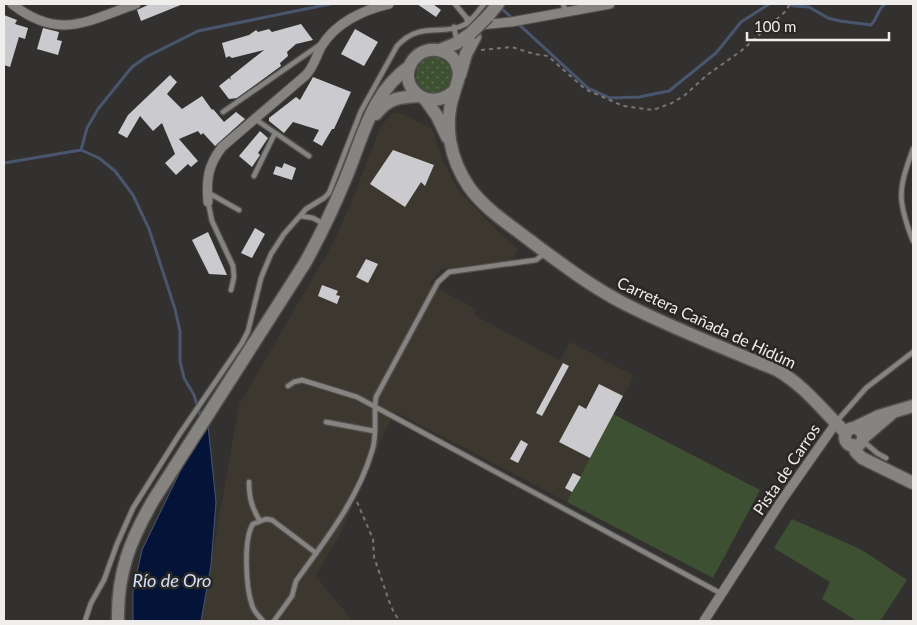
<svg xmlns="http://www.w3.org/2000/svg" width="917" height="625" font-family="Lato,sans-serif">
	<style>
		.built { fill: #3d382f }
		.grass { fill: url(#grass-dots) }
		.pitch { fill: #3e5032 }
		.water { fill: #031438; stroke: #4a556e }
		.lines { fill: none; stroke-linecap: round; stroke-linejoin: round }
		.stream { stroke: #4a556e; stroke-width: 3 }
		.building { fill: #cbcbcf }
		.lane-casing { stroke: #52504e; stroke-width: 7 }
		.street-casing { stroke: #52504e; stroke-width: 11 }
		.secondary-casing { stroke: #52504e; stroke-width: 15 }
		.path { stroke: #787674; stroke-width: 2; stroke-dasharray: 4 4; stroke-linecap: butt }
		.lane { stroke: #868480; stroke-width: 4.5 }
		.street { stroke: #868480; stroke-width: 9 }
		.secondary { stroke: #868480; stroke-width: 12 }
		.secondary-bridge-casing { stroke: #52504e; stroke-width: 15; stroke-linecap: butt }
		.secondary-bridge { stroke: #868480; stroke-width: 12 }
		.labels { text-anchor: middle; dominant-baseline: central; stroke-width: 5; stroke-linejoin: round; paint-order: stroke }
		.street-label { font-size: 16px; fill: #f0eeec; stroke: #292825 }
		.water-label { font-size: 18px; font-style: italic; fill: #d0e0fc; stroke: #292825 }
	</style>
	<defs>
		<pattern id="grass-dots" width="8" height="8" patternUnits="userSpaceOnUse" patternTransform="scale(1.25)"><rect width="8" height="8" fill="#3e5032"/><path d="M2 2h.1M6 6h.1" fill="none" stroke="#5a6a50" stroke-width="1.8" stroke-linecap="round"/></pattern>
	</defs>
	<rect width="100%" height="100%" fill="#33312f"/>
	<path class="built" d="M397,113L403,114L430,128L433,132L443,162L459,191L494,228L518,248L512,260L441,269L429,284L476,309L474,315L560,361L570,342L634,376L567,502L394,411L339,536L315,576L353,621H201L239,405L332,245L350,206L381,126L392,114Z"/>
	<path class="grass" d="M416 75a18 18 0 1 1 36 0a18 18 0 1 1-36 0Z"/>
	<path class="pitch" d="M613,414L760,490L713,578L567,502Z
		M792,519L862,550L907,580L880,621H857L822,599L830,582L774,548Z"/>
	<path class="water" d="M207,416L216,502L211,565L201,621H133V591L142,550Z"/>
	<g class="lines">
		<path class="stream" d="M787,4L795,6L809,7L828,18L840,21L871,25C878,18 877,10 885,4
			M500,7L588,88L610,98L639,97L669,91L716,53L741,22L769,4
			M81,150L87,128L98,109L132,67L146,57L198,31L330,4
			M4,163L81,150L99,158L115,171L133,195L149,229L175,309L180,331V361L184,378L194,395L201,418"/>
	</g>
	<path class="building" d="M150,4H183L141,21L137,10Z
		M417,4H433L441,10L436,17Z
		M4,15L17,20L15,24L28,28L25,39L19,37L10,67L4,65Z
		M301,24L313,40L296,44L287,52L288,56L280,63L281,66L237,98L229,99L219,86L229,78L231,80L230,77L264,50L232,58L229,56L226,58L222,43L249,35L256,30L258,32L269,29L272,32Z
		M43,28L59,32L57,40L62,41L58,55L37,49Z
		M355,29L378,42L364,66L341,54Z
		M170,75L177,82L167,94L182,109L202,96L212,110L213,109L224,122L236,112L245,119L215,146L203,133L201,135L198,131L179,139L198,161L191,167L188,164L176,175L165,163L175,154L162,123L153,131L140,116L127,138L118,133L128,115Z
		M313,77L351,92L334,129H332L322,146L313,141L319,130L293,122L284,133L269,121V118L296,97L300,100Z
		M260,131L268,138L258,153L260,155L252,167L239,156Z
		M393,150L434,165L425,186L421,182L405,207L370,184Z
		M284,163L296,168L292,180L273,174L276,166L282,168Z
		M255,228L265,234L252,258L241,253Z
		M208,232L216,250L227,275L209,274L192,240Z
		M366,259L378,264L368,283L356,277Z
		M322,285L338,291L336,295L340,296L337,304L318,296Z
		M563,363L569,366L542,416L536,413Z
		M599,384L623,396L590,458L559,442L579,405L586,409Z
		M521,440L528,444L518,463L510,459Z
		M573,473L581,477L572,492L565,488Z"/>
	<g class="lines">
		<defs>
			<path id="lane" d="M455,4L469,21
				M563,4L566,12
				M454,27L457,42
				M223,112L321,44
				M255,119L309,156
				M913,149C898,190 897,200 913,241
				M254,176L275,133
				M207,192L239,210
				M208,202L212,221L233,266L234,277L231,290
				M301,216L313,218L324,224
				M288,386L294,382L302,380L357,397L722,594
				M837,421L866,388L913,352
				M326,422L374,431
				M863,441L877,453L886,458
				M249,482C249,498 252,508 260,521
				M85,621L91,603L104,580L117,544L133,508L179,435L242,343L248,331L261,278L271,254L284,234L306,209L324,198L329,193L361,111L397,46C421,20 442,37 466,24C473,19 479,10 484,4
				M263,621C259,616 254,612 252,605C246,588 243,539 253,524L266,519L272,520L316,553
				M274,621L292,596L296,581C325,541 358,499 372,451C378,434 373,415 376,397L438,282L449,272L536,260L544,254"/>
			<path id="street" d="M12,4C59,41 87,21 136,4
				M469,21L473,24L480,25L511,22L610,4
				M208,202C206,180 208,165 222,147L306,75C314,66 316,57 321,47C335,23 363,10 389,4
				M704,621L782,500L836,423"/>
			<path id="secondary" d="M488,16L498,4
				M440,50L457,43L470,34
				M460,75L466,54L475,37
				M454,91C428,115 395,85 413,60C426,43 453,48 458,68C461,78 456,84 454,93C443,125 450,159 469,187C484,208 507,223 528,239C559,262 590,286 625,304C674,329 726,349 777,370C805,386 823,411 846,433
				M425,99L437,116L447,137
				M376,114C388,98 400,97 419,96
				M854,428L879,416L913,406
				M845 437a9 9 0 1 1 18 0a9 9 0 1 1-18 0Z
				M863,438L891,414
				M853,445L856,452L862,458L913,483
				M118,621C117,573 130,540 154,499L305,263C320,236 333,209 345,180C363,138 370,94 410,66"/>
		</defs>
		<use href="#lane" class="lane-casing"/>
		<use href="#street" class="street-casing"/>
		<use href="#secondary" class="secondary-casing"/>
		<path class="path" d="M481,50L512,47L534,54L548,56L585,89L623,106L653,110L672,103L685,95L707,75L741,51L786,11L790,4
			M357,502L373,539L374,557L389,601L394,613L400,621"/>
		<use href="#lane" class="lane"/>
		<use href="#street" class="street"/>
		<use href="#secondary" class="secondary"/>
		<defs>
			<path id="secondary-bridge" d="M470,34L488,16"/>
		</defs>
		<use href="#secondary-bridge" class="secondary-bridge-casing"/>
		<use href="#secondary-bridge" class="secondary-bridge"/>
	</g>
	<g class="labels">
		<g class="street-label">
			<text transform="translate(707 322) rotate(25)">Carretera Cañada de Hidúm</text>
			<text transform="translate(786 469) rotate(-56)">Pista de Carros</text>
		</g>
		<g class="water-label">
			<text x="172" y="580">Río de Oro</text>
		</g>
	</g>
	<rect width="917" height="625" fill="none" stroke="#f0eeec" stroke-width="10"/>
	<path d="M747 32v8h142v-8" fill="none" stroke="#f0eeec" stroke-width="2.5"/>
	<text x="754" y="32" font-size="15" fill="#f0eeec" stroke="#292825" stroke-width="4" paint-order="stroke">100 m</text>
</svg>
